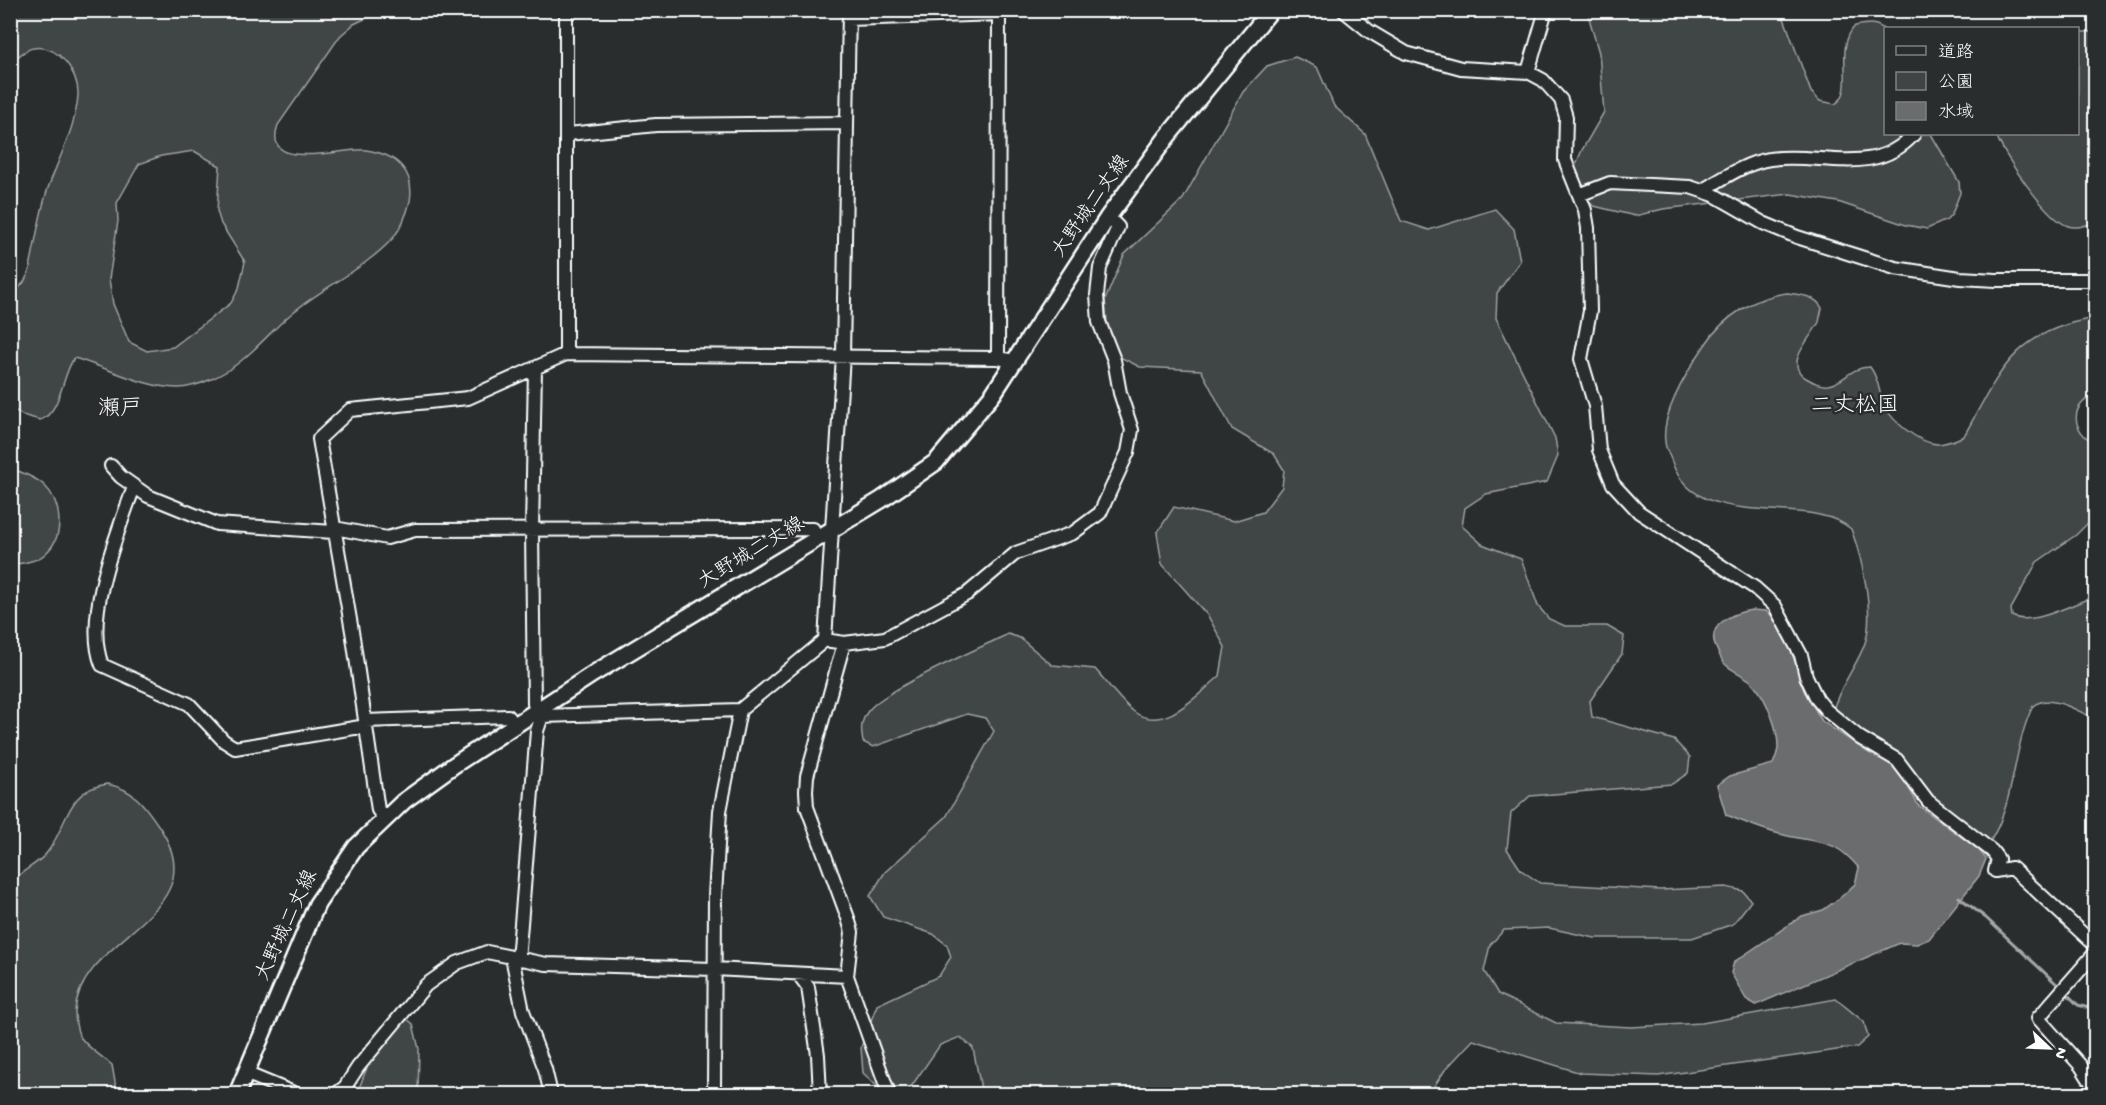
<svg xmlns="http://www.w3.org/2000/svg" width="2106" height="1105" font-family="'Gochi Hand','Klee One',sans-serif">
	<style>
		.green { fill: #414445; stroke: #a0a2a2; stroke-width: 1.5; fill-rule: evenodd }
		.water { fill: #6a6c6d; stroke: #a6a7a7; stroke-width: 1.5 }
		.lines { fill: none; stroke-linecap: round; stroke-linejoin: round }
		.stream { stroke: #a6a7a7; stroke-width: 3 }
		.minor-casing { stroke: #fff; stroke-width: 16 }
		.major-casing { stroke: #fff; stroke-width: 20 }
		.minor { stroke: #2a2d2e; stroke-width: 12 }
		.major { stroke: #2a2d2e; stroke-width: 15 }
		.labels { text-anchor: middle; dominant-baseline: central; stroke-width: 5; stroke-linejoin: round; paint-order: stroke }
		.street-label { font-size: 20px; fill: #fff; stroke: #2a2d2e }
		.quarter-label { font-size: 22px; fill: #fff; stroke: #2a2d2e }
	</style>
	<rect width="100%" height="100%" fill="#2a2d2e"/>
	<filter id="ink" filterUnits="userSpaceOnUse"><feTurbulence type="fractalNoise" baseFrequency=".0167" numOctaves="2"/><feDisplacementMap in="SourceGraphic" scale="12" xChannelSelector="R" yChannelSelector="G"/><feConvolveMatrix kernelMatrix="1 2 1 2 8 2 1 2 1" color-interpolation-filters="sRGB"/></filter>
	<g filter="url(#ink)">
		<path class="green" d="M11,10L381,11L354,24L340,36L278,125C261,174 343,147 366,150C396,154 415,171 410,201C407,214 401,228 393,238C365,269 323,287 291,314C272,330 257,349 237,364C223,375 198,387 179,388C147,389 106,367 74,358C62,375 61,413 40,420L22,415L11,408V297L24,282L29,272C35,245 39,217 47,191C57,161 76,128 78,95C79,72 58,44 33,48C25,49 17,58 11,62ZM194,151L220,166L217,211L221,224L245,262L239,288L231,303L173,347L147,351L129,342L113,304L109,279L118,221L117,203L139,164L161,156Z
			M1781,10L1811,92L1820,101L1835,104C1858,90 1832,51 1855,26C1866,24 1878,21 1886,32V134H1931L1959,182L1960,193L1952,214L1947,220L1927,229L1906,225L1838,202L1790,194L1663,209L1635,216L1594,206L1580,195L1574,179L1575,167L1582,150L1604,112L1599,53L1587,11Z
			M2081,32H2095L2096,222C2086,225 2077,229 2068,226C2047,219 2002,154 1996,134H2078V34Z
			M1295,57L1317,67L1334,106L1365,134L1401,221L1429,230L1495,209L1514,229L1520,261L1497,293L1496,318L1555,438L1558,456L1547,482L1486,494L1465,508L1462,526L1482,544L1521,559L1538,606L1549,619L1565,626H1607L1624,636L1622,654L1590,701L1592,717L1674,740L1690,757L1688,773L1672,784L1530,796L1511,813L1507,849L1521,870L1540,883L1660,890L1726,887L1743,891L1751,901L1733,924L1692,938H1595L1549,928L1504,930L1490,945L1484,971L1498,994L1556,1023L1631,1027L1702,1023L1836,999L1864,1022L1868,1037L1857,1047L1658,1076L1581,1073L1473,1040L1445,1070L1429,1094H982L973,1048L960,1037L940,1045L906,1094H885L863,1073L861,1047L877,1005L939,976L951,957L947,945L933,934L883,917L870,896L885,872L946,817L994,731L985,718L967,714L873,747L863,742C861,730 860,722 868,711C885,689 978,649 1008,634L1020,638L1052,665L1095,669C1107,682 1119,700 1133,711C1163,735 1198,694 1220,676L1225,647L1208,616L1162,564L1157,533L1174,507L1234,521L1263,512L1282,487L1284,470L1274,454L1232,429L1201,370L1140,367L1118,356L1108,332L1105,300L1124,255L1183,199L1243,92L1267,66Z
			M1787,293C1800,295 1815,295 1822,308C1821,312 1820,317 1819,322C1812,337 1782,364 1806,378C1813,382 1820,386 1828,385C1846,382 1849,367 1870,367C1880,380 1878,393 1885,407C1893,422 1919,443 1937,444C1947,444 1955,440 1964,436C2000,371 2014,331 2095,318V395C2069,405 2071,431 2095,443V516L2076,535L2037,562L2011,609L2012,616C2031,627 2075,603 2095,596V719C2080,712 2049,692 2033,706C2012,748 2016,803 1989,843L1983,841L1928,792L1896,753L1869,741L1833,710C1840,685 1857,666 1865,643C1875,613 1862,558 1851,529C1810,492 1697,535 1672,462C1670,456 1665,448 1665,441C1661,413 1690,367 1705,345C1723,317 1754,297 1787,293Z
			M11,468C22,473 35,477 44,485C62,502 65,536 46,553C37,562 22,563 11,565Z
			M107,784C133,789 144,804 158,825C221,915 79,934 75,1012C75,1020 77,1033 81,1038C89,1049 103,1057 112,1065L116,1088L114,1094H11V883C22,869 39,865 49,850C69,821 67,790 107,784Z
			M407,1019L413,1024L419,1049L418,1094H357C367,1067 378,1032 407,1019Z"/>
		<path class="water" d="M1752,610L1766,611L1773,617L1792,653L1804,691L1822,721L1869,753L1892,763L1903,777L1918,805L1979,850L1986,859L1979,876L1929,939L1917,944L1900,943L1756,1005L1746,999L1731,973L1734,962L1802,916L1823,910L1841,897L1855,884L1859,868C1833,837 1820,844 1784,835C1765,831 1745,822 1726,815L1717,785L1730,776L1773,764C1775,759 1778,752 1778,747C1778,728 1767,701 1756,687C1748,675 1736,674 1726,665C1722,662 1720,655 1717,650C1704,625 1732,613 1752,610Z"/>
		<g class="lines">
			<path class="stream" d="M1959,897L1986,918L2061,988
				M2066,993L2078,1005L2096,1010"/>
			<defs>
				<path id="minor" d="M566,10V354
					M1343,10L1369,31L1406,53L1461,68L1528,72L1543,80L1561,100L1566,117L1565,160L1585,210L1588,228L1590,311L1581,359L1595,406L1599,450L1613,484L1639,512L1755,588L1775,606L1801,655L1806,676L1817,699L1827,711L1860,738L1897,760L1928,801L1992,851L1998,859L1995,871L2012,868L2096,946
					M849,19L999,14L998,358
					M1528,72L1546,10
					M568,134L656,125L847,123
					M1703,190C1724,178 1745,163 1770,159C1819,151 1874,179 1914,134
					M1579,195L1610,183L1690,187L1714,195L1763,223L1797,237L1895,268L1960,278L1996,280H2096
					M535,368L532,531L534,704L542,716L740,710L825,640L843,356L849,10
					M111,466L121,477L148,496L217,524L333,532
					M134,487C117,534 83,617 102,665L189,704L224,741L235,748L366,726
					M335,528L387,538L415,530L813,529L818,538
					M825,640L844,643L885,638L967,594L1016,553L1073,533L1100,513L1128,452L1132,430L1120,393L1114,360L1099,322L1097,295L1100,268L1118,227L1108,217
					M844,643L807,776L806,791L807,807L848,918L852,932L847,976L889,1094
					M542,716L537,731L518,960L513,962L523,1011L545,1069L551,1094
					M365,721L508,716L515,725
					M384,818L378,810L353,637L319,439L350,410L468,398L566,354L998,358L1014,361
					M2096,952L2038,1018L2081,1066L2096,1090
					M799,975L808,987L818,1055L820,1094
					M245,1073L296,1094
					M336,1094L345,1087L358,1067L426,985L457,963L487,952L546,964L714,969L847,976
					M714,1094L715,896L720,811L740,710"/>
				<path id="major" d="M237,1094L317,904L356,847L404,801L454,765L593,674L881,500L936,462L993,394L1108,217L1167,137L1271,10"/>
			</defs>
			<use href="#minor" class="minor-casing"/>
			<use href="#major" class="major-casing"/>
			<use href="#minor" class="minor"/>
			<use href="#major" class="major"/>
		</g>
	</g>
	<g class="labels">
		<g class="street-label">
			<text transform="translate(1092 207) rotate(-55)">大野城二丈線</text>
			<text transform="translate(752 554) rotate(-31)">大野城二丈線</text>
			<text transform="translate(288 926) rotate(-65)">大野城二丈線</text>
		</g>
		<g class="quarter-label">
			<text x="1855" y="407">二丈松国</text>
			<text x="120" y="410">瀬戸</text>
		</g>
	</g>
	<rect width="2106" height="1105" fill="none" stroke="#2a2d2e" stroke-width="36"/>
	<rect x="18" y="18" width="2070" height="1069" fill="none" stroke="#fff" stroke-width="2" filter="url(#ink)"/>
	<rect x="1884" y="27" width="195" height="108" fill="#2a2d2e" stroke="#7f8182" stroke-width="1.5"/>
	<rect x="1896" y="46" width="30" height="9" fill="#2a2d2e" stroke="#7f8182" stroke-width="1.5"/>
	<text x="1938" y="57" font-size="18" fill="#ffffff">道路</text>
	<rect x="1896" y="72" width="30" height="18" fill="#414445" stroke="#7f8182" stroke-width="1.5"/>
	<text x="1938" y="87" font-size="18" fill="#ffffff">公園</text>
	<rect x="1896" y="102" width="30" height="18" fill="#6a6c6d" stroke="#7f8182" stroke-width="1.5"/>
	<text x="1938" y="117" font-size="18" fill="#ffffff">水域</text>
	<g transform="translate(2049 1048) rotate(113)" stroke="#2a2d2e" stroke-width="4.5" paint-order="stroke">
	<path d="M0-4.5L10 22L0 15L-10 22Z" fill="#ffffff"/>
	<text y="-9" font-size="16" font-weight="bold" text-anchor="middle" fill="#ffffff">N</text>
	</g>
</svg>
